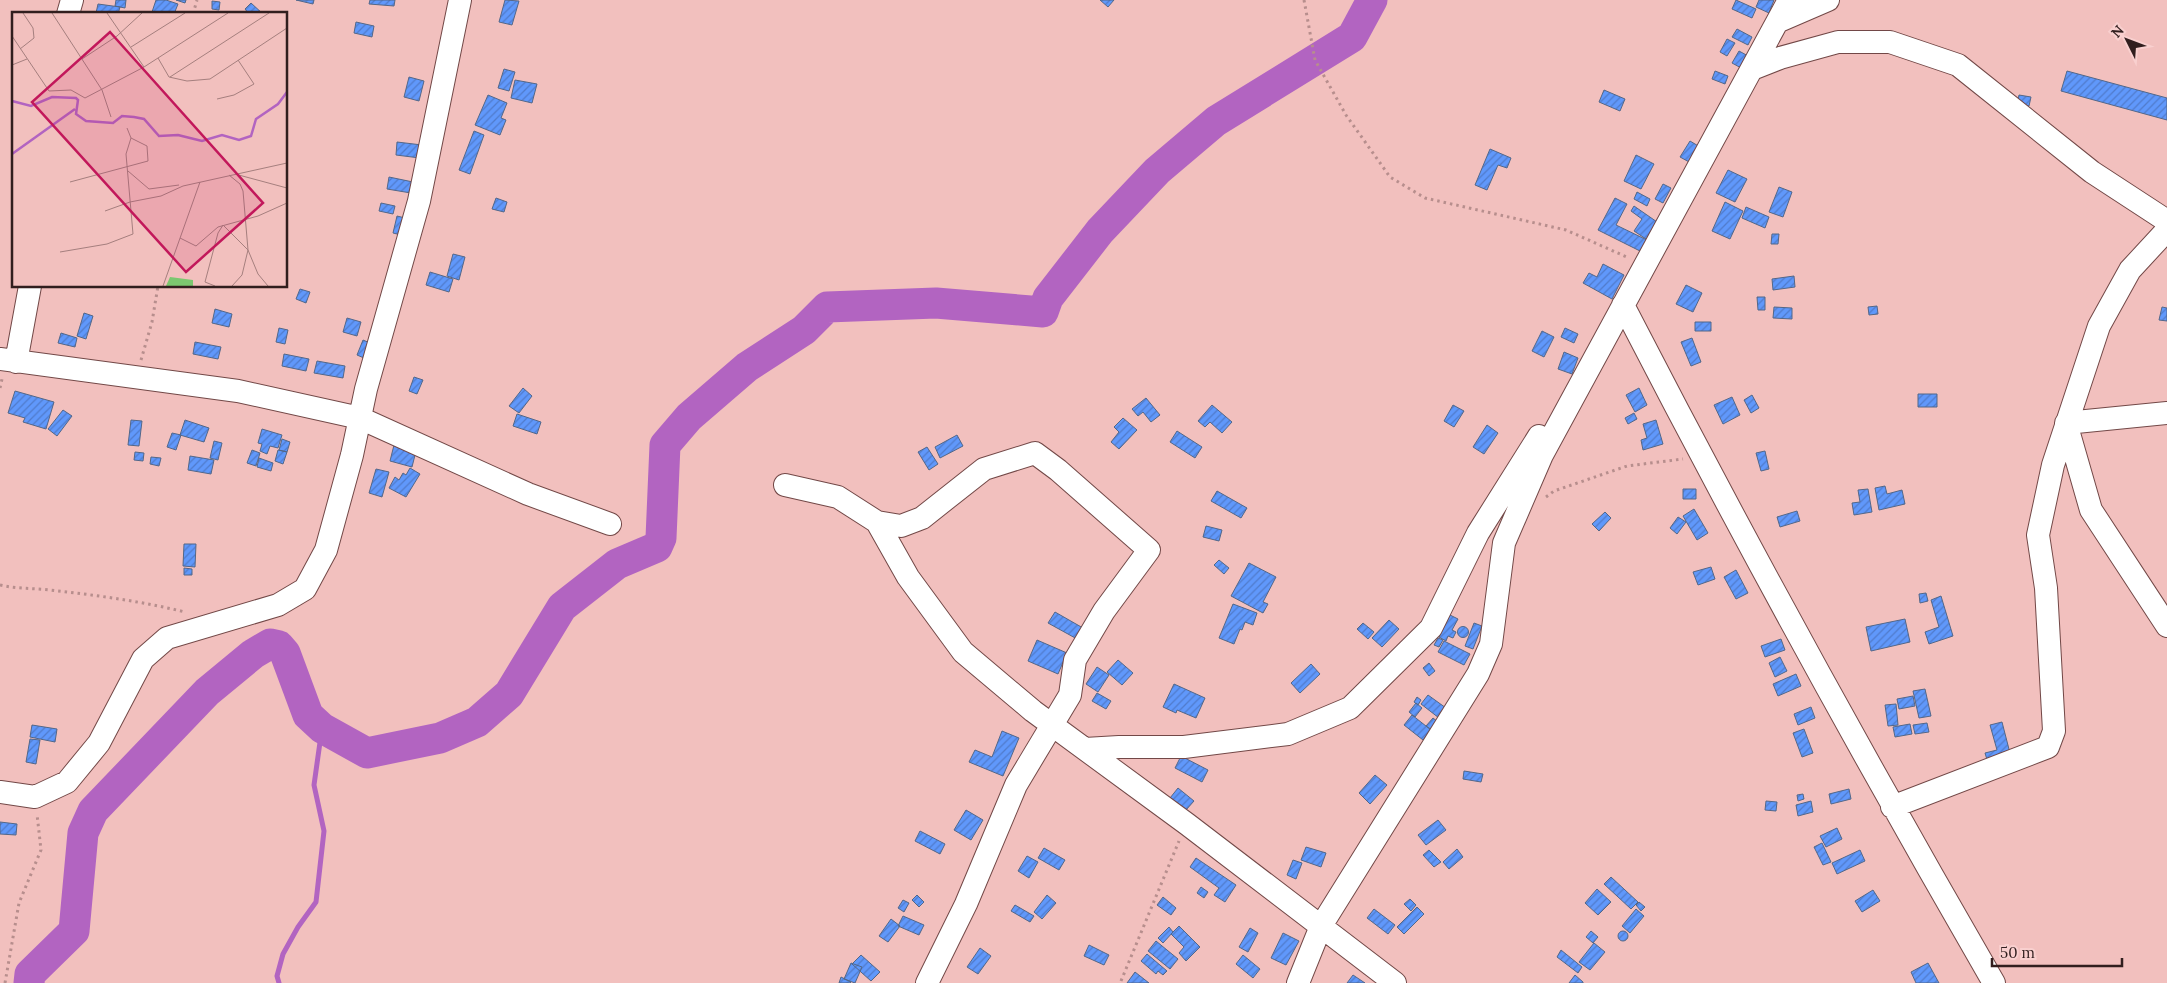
<svg xmlns="http://www.w3.org/2000/svg" width="2167" height="983" font-family="Lora,serif">
	<style>
		.lines { fill: none; stroke-linecap: round; stroke-linejoin: round }
		.stream { stroke: #b264c1; stroke-width: 5 }
		.river { stroke: #b264c1; stroke-width: 31 }
		.building { fill: url(#building-hatch); stroke: #536788 }
		.minor-casing { stroke: #724847; stroke-width: 24 }
		.path { stroke: #b78e8d; stroke-width: 3; stroke-dasharray: 2.5 4; stroke-linecap: butt }
		.minor { stroke: #fff; stroke-width: 22 }
		.inset-river { fill: none; stroke: #b264c1; stroke-width: 2.5 }
		.inset-road { fill: none; stroke: #a57f7e; stroke-width: 1 }
		.view { fill: #c2185b; fill-opacity: 0.15; stroke: #c2185b; stroke-width: 2.5 }
		.inset-edge { fill: none; stroke: #311e1e; stroke-width: 2.5 }
	</style>
	<defs>
		<pattern id="building-hatch" width="6" height="6" patternUnits="userSpaceOnUse" patternTransform="scale(1.25)"><rect width="6" height="6" fill="#6098fb"/><path d="M-1 1l2-2M0 6l6-6M5 7l2-2" fill="none" stroke="#507bcb"/></pattern>
	</defs>
	<rect width="100%" height="100%" fill="#f2c0be"/>
	<g class="lines">
		<path class="stream" d="M279,983L277,976L283,954L298,927L316,902L324,831L314,785L322,728"/>
		<path class="river" d="M29,983L30,974L74,931L83,833L93,811L207,692L253,654L270,644L279,646L285,653L308,715L322,728L367,753L440,738L477,722L509,694L562,607L617,564L657,547L661,538L665,445L689,417L747,367L804,330L827,307L936,303L1043,312L1048,298L1100,231L1157,171L1216,121L1352,37L1372,0"/>
	</g>
	<path class="building" d="M116,0H126L125,8L115,6Z
		M156,0H166L178,4L174,14L152,12Z
		M176,0H186L185,3Z
		M296,0H314L313,4Z
		M370,0H395L394,6L369,4Z
		M505,0L519,1L512,25L499,22Z
		M1100,0H1114L1108,7Z
		M1736,0L1756,9L1752,18L1732,9Z
		M1759,0H1774L1769,13L1756,7Z
		M212,1L220,2L219,10L212,9Z
		M251,3L263,14H249L245,9Z
		M98,4L120,7L118,14L96,13Z
		M356,22L374,26L372,37L354,33Z
		M1737,29L1752,37L1748,45L1732,37Z
		M1727,39L1735,43L1727,56L1720,52Z
		M1739,51L1750,57L1743,69L1732,63Z
		M504,69L515,72L509,91L498,88Z
		M1715,71L1728,76L1725,84L1712,79Z
		M2067,71L2167,98V120L2061,91Z
		M409,77L424,81L419,101L404,97Z
		M515,80L537,84L532,103L511,98Z
		M1604,90L1625,99L1620,111L1599,102Z
		M488,95L507,103L501,118L506,120L500,135L475,125Z
		M2019,95L2031,97L2029,106L2017,104Z
		M474,131L484,135L470,174L459,170Z
		M1690,141L1700,147L1691,163L1680,157Z
		M397,142L422,145L420,158L396,155Z
		M1490,149L1511,158L1507,168L1498,165L1487,190L1475,185Z
		M1636,155L1654,164L1641,189L1624,181Z
		M1728,170L1747,179L1735,202L1716,193Z
		M389,177L413,182L411,193L387,189Z
		M1663,184L1671,188L1663,203L1655,199Z
		M1779,187L1792,192L1783,217L1769,212Z
		M1637,192L1650,199L1647,206L1634,199Z
		M496,198L507,202L504,212L492,209Z
		M1615,198L1627,204L1616,225L1649,241L1642,252L1598,230Z
		M1725,202L1743,211L1730,239L1712,231Z
		M381,203L395,206L393,214L379,211Z
		M1634,206L1660,224L1649,241L1634,231L1642,219L1631,211Z
		M1746,207L1769,217L1765,228L1742,218Z
		M397,216L405,218L401,235L393,233Z
		M1772,234H1779L1778,244H1771Z
		M453,254L465,257L459,280L447,276Z
		M1603,264L1624,275L1612,299L1583,283L1589,273L1597,277Z
		M430,272L453,279L449,292L426,285Z
		M1794,276L1795,287L1773,290L1772,279Z
		M1686,285L1702,293L1693,312L1676,304Z
		M300,289L310,292L306,303L296,299Z
		M1757,297H1765V310H1758Z
		M1877,306L1878,314L1869,315L1868,307Z
		M1774,307L1792,308V319L1773,318Z
		M2162,307L2167,308V321L2159,320Z
		M215,309L232,314L229,327L212,323Z
		M84,313L93,316L86,339L77,336Z
		M347,318L361,322L357,336L343,332Z
		M1695,322H1711V331H1695Z
		M279,328L288,330L285,344L276,342Z
		M1565,328L1578,334L1574,343L1561,337Z
		M1542,331L1554,337L1544,357L1532,351Z
		M61,333L77,338L75,347L58,343Z
		M1692,338L1701,362L1691,366L1681,342Z
		M363,340L370,343L364,358L357,355Z
		M195,342L221,347L218,359L193,354Z
		M1564,352L1578,358L1572,374L1558,369Z
		M284,354L309,359L306,371L282,366Z
		M317,361L345,366L343,378L314,373Z
		M414,377L423,380L417,394L409,391Z
		M523,388L532,396L519,413L509,406Z
		M1639,388L1647,405L1635,412L1626,395Z
		M15,391L54,402L46,429L23,422L25,418L8,413Z
		M1918,394H1937V407H1918Z
		M1752,395L1759,408L1751,413L1744,400Z
		M1732,397L1740,415L1723,424L1714,405Z
		M1146,398L1160,415L1151,422L1143,412L1138,416L1132,409Z
		M1212,405L1232,422L1222,433L1210,422L1205,427L1198,421Z
		M1453,405L1464,411L1454,427L1444,421Z
		M63,410L72,416L57,436L48,429Z
		M1634,413L1637,419L1628,424L1625,418Z
		M517,414L541,422L537,434L513,426Z
		M1123,418L1137,430L1119,449L1111,442L1119,432L1114,427Z
		M131,420L142,421L139,446L128,445Z
		M185,420L209,428L204,442L180,435Z
		M1656,420L1663,444L1643,450L1641,440L1647,438L1643,424Z
		M1487,425L1498,433L1484,454L1473,447Z
		M262,429L282,435L278,448L270,446L267,454L260,451L262,444L258,443Z
		M1177,431L1202,447L1195,458L1170,442Z
		M172,433L181,435L176,450L167,447Z
		M957,435L963,446L940,458L935,447Z
		M282,439L290,442L287,452L279,450Z
		M214,441L222,443L218,460L210,458Z
		M394,445L416,451L412,467L390,461Z
		M927,447L938,464L929,470L918,452Z
		M252,450L260,453L256,466L247,463Z
		M278,450L287,452L283,464L275,461Z
		M1765,451L1769,469L1761,471L1756,453Z
		M135,452L144,453L143,461L134,460Z
		M190,456L214,460L211,474L188,470Z
		M151,457L161,458L159,466L150,464Z
		M259,458L273,463L271,471L257,467Z
		M410,468L420,474L406,497L389,488L395,477L399,480L403,473L406,475Z
		M376,469L389,472L382,497L369,493Z
		M1885,486L1887,494L1902,490L1905,504L1879,510L1875,488Z
		M1683,489H1696V499H1683Z
		M1868,489L1872,512L1854,515L1852,503L1860,502L1858,490Z
		M1217,491L1247,508L1241,518L1211,501Z
		M1694,509L1708,533L1697,540L1683,516Z
		M1797,511L1800,521L1780,527L1777,517Z
		M1605,512L1611,518L1599,531L1592,524Z
		M1678,517L1686,522L1677,534L1670,528Z
		M1206,526L1222,530L1219,541L1203,537Z
		M184,544H196L195,567L183,566Z
		M1219,560L1229,568L1224,574L1214,565Z
		M1249,563L1276,577L1263,602L1268,604L1263,613L1231,596Z
		M1711,567L1715,579L1698,585L1693,572Z
		M184,568L192,569V575H184Z
		M1736,570L1748,593L1736,599L1724,577Z
		M1926,593L1928,601L1920,603L1919,594Z
		M1941,596L1953,636L1929,644L1925,632L1939,627L1931,600Z
		M1233,604L1257,613L1253,625L1245,622L1242,630L1240,629L1234,644L1219,638Z
		M1055,612L1083,628L1077,639L1048,623Z
		M1450,615L1458,619L1452,630L1456,632L1453,638L1448,636L1446,641L1439,637Z
		M1905,619L1910,642L1871,651L1866,627Z
		M1389,620L1399,629L1382,647L1372,638Z
		M1363,623L1374,632L1368,639L1357,629Z
		M1474,623L1482,626L1473,649L1465,646Z
		M1457.5 632a5.5 5.5 0 1 1 11 0a5.5 5.5 0 1 1-11 0Z
		M1438,638L1443,640L1439,647L1434,645Z
		M1781,639L1785,650L1765,657L1761,646Z
		M1037,640L1067,653L1058,674L1028,661Z
		M1444,641L1470,654L1464,665L1438,652Z
		M1780,657L1787,671L1775,677L1769,663Z
		M1118,660L1133,673L1122,685L1107,672Z
		M1429,663L1435,671L1429,676L1423,668Z
		M1311,664L1320,674L1300,693L1291,683Z
		M1097,667L1109,675L1098,692L1086,684Z
		M1796,674L1801,686L1778,696L1773,684Z
		M1174,684L1205,698L1196,718L1177,710L1176,713L1163,707Z
		M1925,689L1931,716L1919,718L1913,691Z
		M1097,693L1111,701L1106,709L1092,701Z
		M1428,695L1446,708L1439,718L1421,704Z
		M1913,696L1915,706L1899,709L1897,699Z
		M1417,697L1421,700L1418,705L1414,702Z
		M1416,703L1422,708L1415,717L1409,712Z
		M1896,704L1898,725L1888,726L1885,705Z
		M1811,707L1815,718L1798,725L1794,714Z
		M1412,715L1431,730L1423,740L1404,725Z
		M1433,718L1438,722L1432,730L1426,726Z
		M2002,722L2011,757L1988,763L1985,753L1997,750L1990,725Z
		M1927,723L1929,732L1915,734L1913,725Z
		M1910,724L1912,734L1895,737L1893,727Z
		M32,725L57,729L55,742L30,737Z
		M1804,729L1813,753L1802,757L1793,733Z
		M1002,731L1019,738L1003,776L969,762L975,750L992,757Z
		M30,739L40,740L36,764L26,762Z
		M1181,756L1208,770L1202,782L1175,768Z
		M1464,771L1483,774L1481,782L1463,779Z
		M1375,775L1387,785L1370,804L1359,793Z
		M1178,788L1194,801L1186,810L1170,798Z
		M1849,789L1851,799L1831,804L1829,794Z
		M1803,794L1804,799L1798,801L1797,795Z
		M1766,801L1777,802L1776,811L1765,810Z
		M1811,801L1813,812L1798,816L1796,805Z
		M966,810L983,820L971,840L954,830Z
		M1438,820L1446,830L1426,845L1418,835Z
		M0,822L17,824L16,835L0,834Z
		M1837,828L1842,839L1826,847L1820,836Z
		M920,831L945,844L940,854L915,841Z
		M1822,843L1831,862L1823,865L1814,847Z
		M1306,847L1326,853L1321,867L1301,860Z
		M1044,848L1065,860L1059,870L1038,858Z
		M1457,849L1463,857L1449,869L1443,862Z
		M1429,850L1441,862L1434,867L1423,855Z
		M1860,850L1865,861L1837,874L1832,863Z
		M1027,856L1038,862L1029,878L1018,871Z
		M1196,858L1236,885L1225,902L1214,895L1219,888L1190,867Z
		M1293,860L1302,863L1296,879L1287,875Z
		M1611,877L1638,902L1631,909L1604,884Z
		M1201,887L1208,892L1204,898L1197,893Z
		M1597,889L1611,902L1598,915L1585,903Z
		M1873,890L1880,901L1862,912L1855,901Z
		M917,895L924,902L919,907L912,900Z
		M1047,895L1056,903L1042,919L1034,912Z
		M1163,897L1176,908L1171,915L1157,905Z
		M1410,899L1416,905L1411,911L1404,904Z
		M903,900L909,903L904,912L898,908Z
		M1639,902L1645,907L1641,911L1636,905Z
		M1015,905L1034,916L1030,922L1011,911Z
		M1417,907L1424,914L1404,934L1397,927Z
		M1374,909L1395,925L1388,934L1367,918Z
		M1636,909L1644,916L1630,933L1622,926Z
		M903,916L924,925L919,935L898,926Z
		M891,919L900,926L888,942L879,936Z
		M1179,926L1200,947L1186,961L1179,953L1184,947L1171,934Z
		M1169,927L1173,932L1163,943L1158,938Z
		M1250,928L1258,933L1248,952L1239,947Z
		M1591,931L1598,937L1593,943L1586,937Z
		M1618 936a5 5 0 1 1 10 0a5 5 0 1 1-10 0Z
		M1283,933L1299,941L1286,965L1271,958Z
		M1156,941L1178,959L1170,969L1148,951Z
		M1594,943L1605,952L1590,970L1579,962Z
		M1089,945L1109,955L1104,965L1084,956Z
		M980,948L991,956L978,974L967,967Z
		M1561,950L1582,967L1578,973L1557,957Z
		M1147,954L1167,971L1163,975L1158,971L1156,974L1141,961Z
		M861,955L880,972L871,981L852,964Z
		M1243,955L1260,969L1253,978L1236,964Z
		M851,963L862,967L855,983L844,979Z
		M1928,963L1939,983H1916L1911,972Z
		M1135,972L1149,983H1127Z
		M1353,975L1365,983H1347Z
		M1575,975L1583,982V983H1569Z
		M841,977L851,982L850,983H839Z"/>
	<g class="lines">
		<defs>
			<path id="minor" d="M68,14L72,0
				M1777,22L1828,0
				M1752,69L1780,58L1838,42H1890L1958,65L2092,172L2167,221
				M1623,305C1741,534 1865,760 1994,983
				M0,359L238,391L360,418L528,494L610,524
				M16,362L30,286
				M2167,413L2066,423L2091,510L2167,626
				M785,485L838,497L877,522L908,577L963,652L1033,711L1187,824L1395,983
				M877,522L901,526L922,518L984,469L1035,453L1058,470L1149,550L1104,611L1075,660L1070,695L1016,785L966,904L927,983
				M1085,749L1119,747H1184L1288,734L1350,708L1431,628L1478,533L1539,436
				M0,792L35,797L67,782L99,743L143,659L167,638L278,605L305,589L326,550L352,455L366,389L419,201L460,0
				M1892,807L2048,747L2054,731L2046,588L2038,535L2053,465L2099,326L2130,270L2167,230
				M1298,983L1321,926L1478,674L1491,644L1504,543L1542,455L1789,0"/>
		</defs>
		<use href="#minor" class="minor-casing"/>
		<path class="path" d="M1304,0L1315,60L1346,115L1390,177L1425,198L1566,230L1629,258
			M193,14L197,0
			M141,360L152,322L158,286
			M0,388L2,379
			M1546,497L1554,491L1627,466L1683,459
			M0,585C17,589 33,588 50,590C95,595 140,601 185,612
			M1121,981L1179,841
			M5,983L19,903L41,850L37,814"/>
		<use href="#minor" class="minor"/>
	</g>
	<g transform="translate(12 12)">
		<rect width="275" height="275" fill="#f2c0be"/>
		<path d="M158,265L181,268V274H154Z" fill="#7cc770"/>
		<path class="inset-river" d="M0,89L19,94L40,85L64,86L66,88L64,102L74,109L101,111L110,104L122,105L132,107L147,124L166,123L190,129L210,123L227,128L239,124L244,107L266,92L275,80M0,142L63,97"/>
		<path class="inset-road" d="M40,1L90,78L99,105M95,1L132,55M0,24L37,79L59,78L73,86L132,55L216,1M119,35L173,1M8,37L22,26L21,16L11,1M146,46L157,65L175,69L198,67L275,16M70,47L105,24L130,1M0,53L15,47M158,65L257,1M205,87L222,83L242,72L226,48M116,159L137,177L167,173M223,162L275,176M217,163L228,172L231,179L236,238L246,262L256,274M58,170L136,149L135,134L119,126M93,199L118,190L149,184L171,174L275,151M168,226L184,234L206,215L246,204L275,191M48,240L95,232L121,222L114,142L119,126L115,116M151,274L188,170M203,274L193,270L206,221L211,213L236,238L230,263L220,274"/>
		<path class="view" d="M98,20L251,191L174,260L20,90Z"/>
		<rect width="275" height="275" class="inset-edge"/>
	</g>
	<g transform="translate(2127 40) rotate(312)" stroke="#f9d0cf" stroke-width="4" paint-order="stroke">
	<path d="M0-4L9 19L0 12L-9 19Z" fill="#311e1e"/>
	<text y="-8" font-size="14" font-weight="bold" text-anchor="middle" fill="#311e1e">N</text>
	</g>
	<path d="M1992 958v8h130v-8" fill="none" stroke="#311e1e" stroke-width="2.5"/>
	<text x="2000" y="958" font-size="15" fill="#311e1e" stroke="#f9d0cf" stroke-width="4" paint-order="stroke">50 m</text>
</svg>
